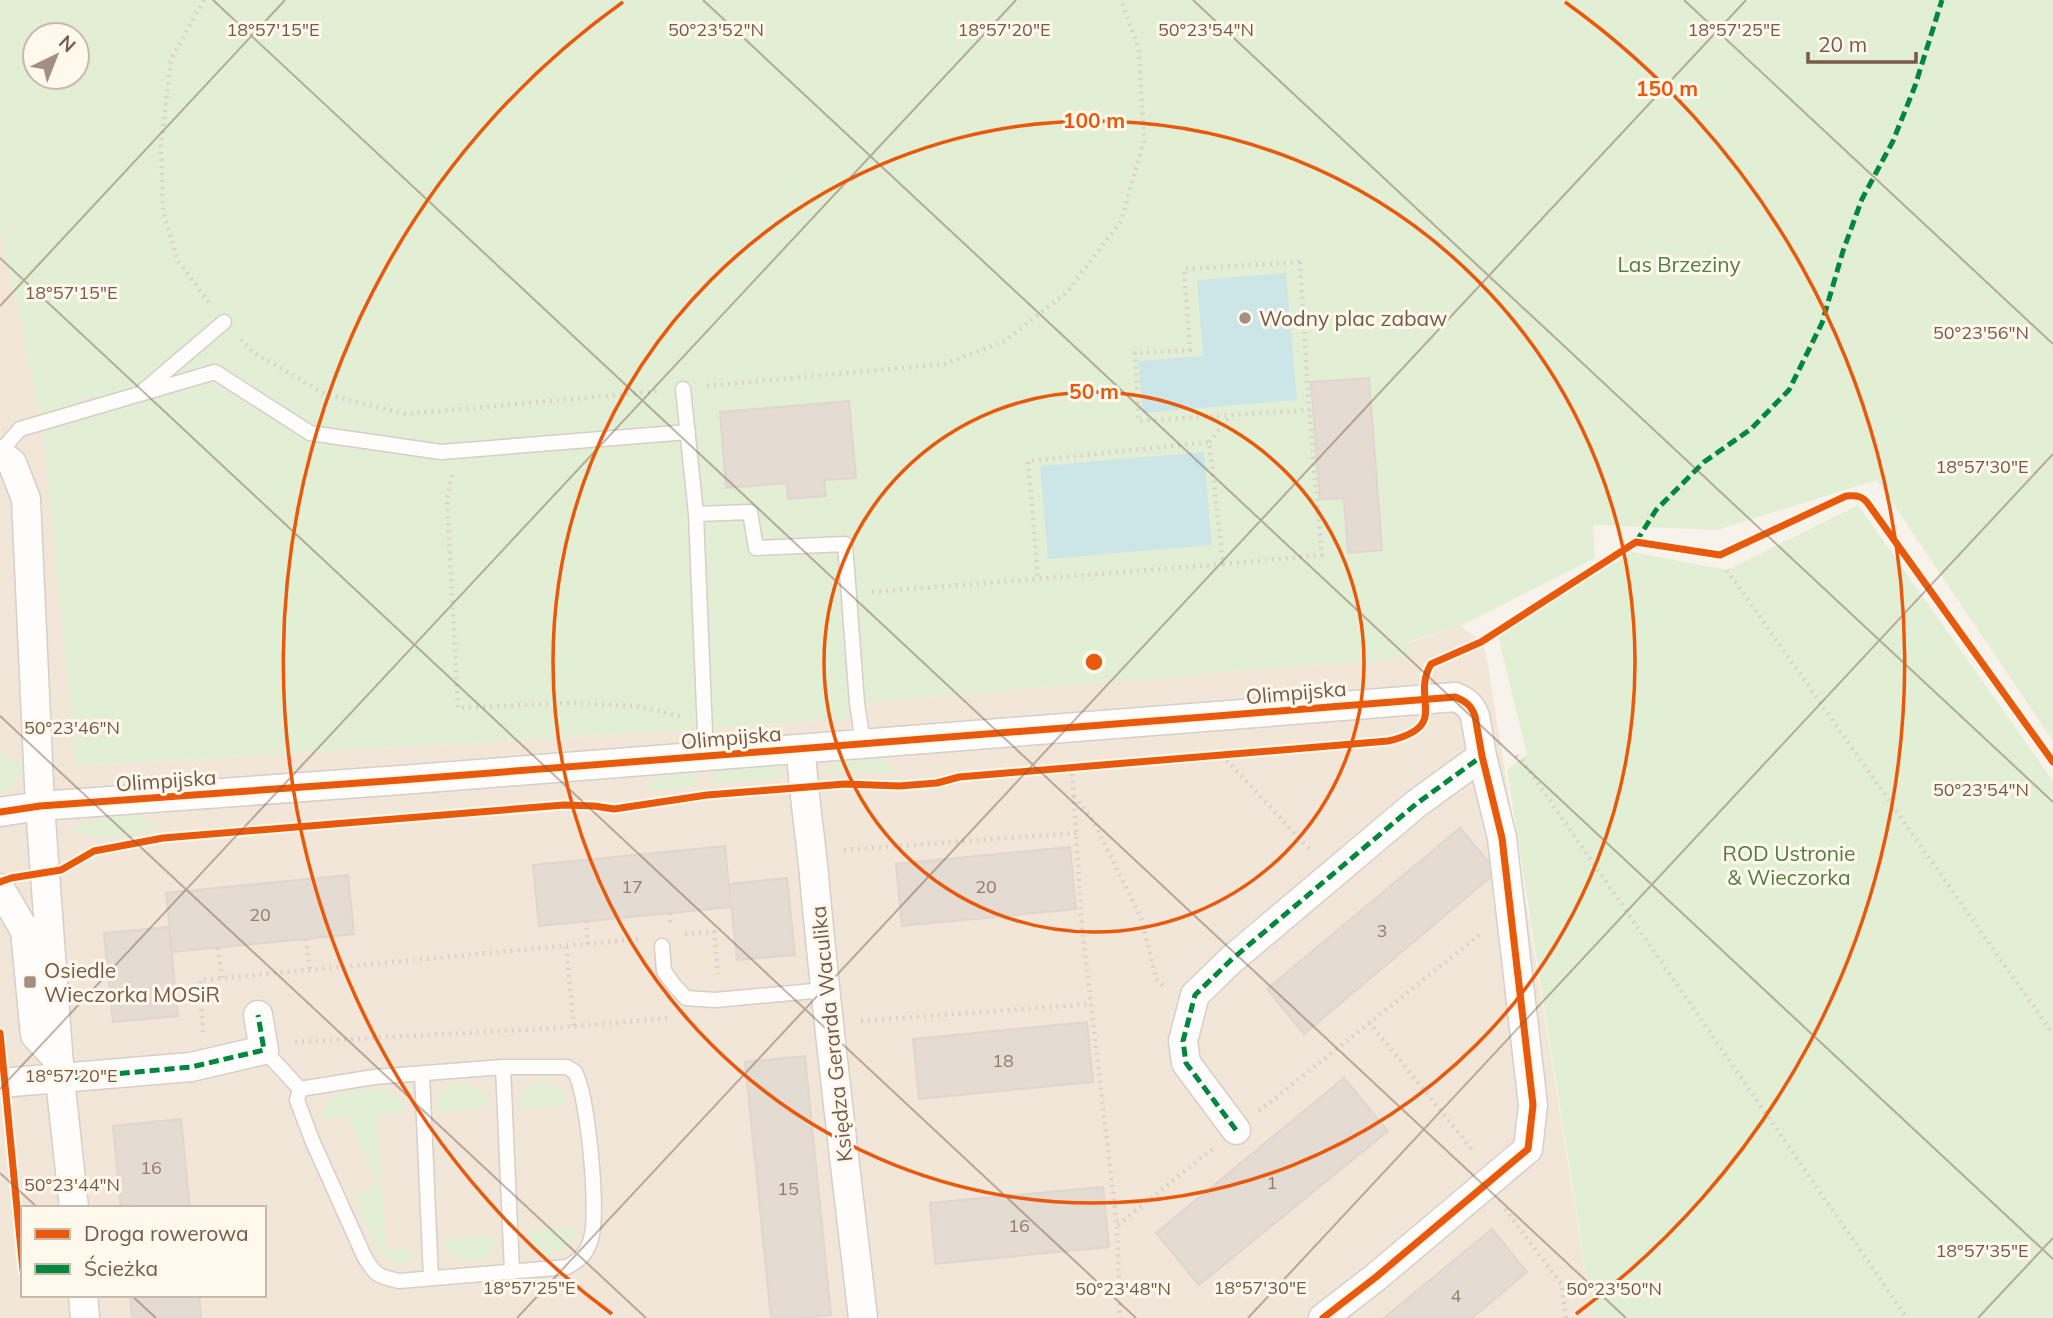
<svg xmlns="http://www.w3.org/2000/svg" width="2053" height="1318" font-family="Mulish,sans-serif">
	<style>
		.residential { fill: #f1e6d8; fill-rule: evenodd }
		.green { fill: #e3efd5; fill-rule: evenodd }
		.water { fill: #cce6e8 }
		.building { fill: #e4dbd2; stroke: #e0d6cd; stroke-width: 2 }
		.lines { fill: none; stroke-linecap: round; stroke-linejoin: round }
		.lane-casing { stroke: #d6cfc8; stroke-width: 17 }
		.street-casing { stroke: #d6cfc8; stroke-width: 31 }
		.path { stroke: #dad2cd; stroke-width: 4.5; stroke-dasharray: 2 5; stroke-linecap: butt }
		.lane { stroke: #fefdfc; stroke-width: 14 }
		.street { stroke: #fefdfc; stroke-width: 28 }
		.quiet { stroke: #00873e; stroke-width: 5; stroke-dasharray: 10 5; stroke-linecap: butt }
		.cycleway-casing { stroke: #fff8ec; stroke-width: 11 }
		.cycleway { stroke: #e8590c; stroke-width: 7 }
		.ticks { fill: none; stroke: #775a49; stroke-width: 2; stroke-opacity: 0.45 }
		.ring { fill: none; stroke: #e8590c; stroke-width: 3.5 }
		.poi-dot { fill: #a49082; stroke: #fff8ec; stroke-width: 2.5 }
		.labels { text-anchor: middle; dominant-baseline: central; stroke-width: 6; stroke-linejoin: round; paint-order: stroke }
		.number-label { font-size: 18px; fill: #947c6e }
		.park-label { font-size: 21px; fill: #527d41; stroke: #fff8ec }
		.poi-label { font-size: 21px; fill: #775a49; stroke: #fff8ec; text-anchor: start }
		.street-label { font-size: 21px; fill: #775a49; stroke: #fff8ec }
		.ticks-label { font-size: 18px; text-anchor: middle; fill: #775a49; stroke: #fff8ec; stroke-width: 6; stroke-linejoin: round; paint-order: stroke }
		.centre { fill: #e8590c; stroke: #fff8ec; stroke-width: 3.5 }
		.ring-label { font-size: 21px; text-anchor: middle; font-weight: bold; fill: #e8590c; stroke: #fff8ec; stroke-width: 6; stroke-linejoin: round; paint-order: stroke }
	</style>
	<rect width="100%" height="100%" fill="#f7f3eb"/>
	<path class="residential" d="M0,228L42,422L77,766L705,729L859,717L857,703L1409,657V643L1460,626L1482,642L1486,654L1593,1318H0ZM23,1208H264V1295H23Z"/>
	<path class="green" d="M0,0H2053V741L1877,480L1717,530L1593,525L1595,558L1460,626L1409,642V657L857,703L859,717L705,729L76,766L42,422L0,228ZM35,35H77V77H35Z
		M1858,505L2053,781V1318H1593L1507,770L1527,754L1498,636L1632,552L1727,570Z
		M0,751L22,767C19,781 13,791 0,796Z
		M878,757L902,774L822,771C836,756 859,759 878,757Z
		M769,765L777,766L786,774L756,781L714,784L713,769Z
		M698,771V786L645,791L661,773Z
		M138,815L161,828L103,840L80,833L71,832C88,815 115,817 138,815Z
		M539,1081L554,1085L566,1097V1103L562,1106L523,1108L519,1106C517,1092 526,1085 539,1081Z
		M456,1083C471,1084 479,1087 487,1100L485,1108L439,1111L435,1109C436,1095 444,1088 456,1083Z
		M373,1088C388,1089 398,1094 405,1107L404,1110L399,1113L377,1116L386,1250L411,1249L413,1252L412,1261C386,1281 362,1218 356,1201L359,1194L378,1185L346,1114L328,1120L323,1116C328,1090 352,1090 373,1088Z
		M570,1227L576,1233C565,1256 536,1264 528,1235L530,1230Z
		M491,1236L496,1241C490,1269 457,1267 444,1245L445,1241L449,1238Z"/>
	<path class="water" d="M1286,273L1297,400L1143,413L1138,361L1203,356L1197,280Z
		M1204,452L1212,545L1048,559L1040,466Z"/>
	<path class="building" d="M1369,378L1382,550L1348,553L1344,498L1320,499L1311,382Z
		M849,401L856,478L824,480L826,496L788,499L787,483L726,488L720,412Z
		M1460,828L1497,872L1304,1034L1267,989Z
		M725,846L731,907L539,926L533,865Z
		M1070,847L1076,909L902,926L896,864Z
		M348,875L354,934L172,952L166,893Z
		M787,878L795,955L737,960L729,884Z
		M169,927L178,1016L113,1022L104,933Z
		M1087,1022L1093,1082L919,1099L913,1039Z
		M805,1056L831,1315L799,1318H771L745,1062Z
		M1344,1078L1388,1131L1199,1285L1156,1233Z
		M181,1119L190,1208H121L113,1126Z
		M1103,1187L1109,1247L935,1264L930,1203Z
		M1492,1229L1527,1272L1472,1318H1384Z
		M130,1295H199L201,1318H132Z"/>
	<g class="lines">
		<defs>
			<path id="lane" d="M683,389L696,514L706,757
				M143,391L224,322
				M0,452L20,429L215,372L310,433L441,452L688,432
				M696,514L750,512L756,548L845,544L857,703L863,743
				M662,946L664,971L674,985L686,998L715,1000L824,990
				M264,1050L300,1089L374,1077L503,1067H567L575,1072C588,1096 599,1212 591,1239C587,1253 580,1260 567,1267L399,1281C377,1276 375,1275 364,1256L312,1140L297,1100L300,1089
				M503,1067L512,1272
				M422,1074L431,1278"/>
			<path id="street" d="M0,454L12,463L26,499L40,806L60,1079L74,1208
				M801,749C803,791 810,833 814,875C827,1023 846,1171 863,1318
				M0,812L40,806L401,780L1217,716L1455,697C1465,701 1471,705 1475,716L1482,756L1502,838L1533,1105L1528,1149L1376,1277L1323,1318
				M0,888L25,931L35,1035L59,1061
				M0,1083L191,1067L264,1050L258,1015
				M1236,1130L1186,1063L1183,1041L1195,995L1231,960L1416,804L1482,756
				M83,1295L85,1318"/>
		</defs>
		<use href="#lane" class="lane-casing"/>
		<use href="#street" class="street-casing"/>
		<path class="path" d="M204,0L171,59L161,146L163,212L178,261L210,304
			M1300,262L1309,410L1139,421L1135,353L1190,350L1184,269Z
			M241,339L253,352L325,394L406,414L660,391
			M707,386L944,364L1005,341L1067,292L1121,221L1144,141L1139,49L1121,0
			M1209,442L1230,416
			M452,475L447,499L458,708L568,703L637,706L680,716
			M1223,564L1322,555L1309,410
			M1727,570L2053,1034
			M872,592L1223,564L1209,442L1028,461L1038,578
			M1222,755L1312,852
			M1516,756L1522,760L1907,1318
			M1072,767L1082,928L1117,1226L1120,1318
			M1074,796L1093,820L1142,920L1156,979L1165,988
			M844,850L1076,833
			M670,913V924
			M586,921L588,945
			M685,934L714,932L718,974
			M306,939L310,970
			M566,947L574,1026
			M218,948L222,978
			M861,1021L1090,1004
			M1369,1022L1474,1152
			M203,1032L200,980L638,939
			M295,1042L541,1029L670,1018
			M1259,1111L1482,933
			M1505,1209L1562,1285L1566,1318
			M1118,1225L1212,1149"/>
		<use href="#lane" class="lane"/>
		<use href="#street" class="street"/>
		<path class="quiet" d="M1636,542L1656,510L1704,462L1751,429L1789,390L1822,323L1843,251L1862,199L1893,141L1915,86L1942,0
			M60,1079L191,1067L264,1050L258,1015
			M1236,1130L1186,1063L1183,1041L1195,995L1231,960L1416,804L1482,756"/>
		<defs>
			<path id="cycleway" d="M0,812L40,806L401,780L1217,716L1455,697C1465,701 1471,705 1475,716L1482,756L1502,838L1533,1105L1528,1149L1376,1277L1323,1318
				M0,882L11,878L61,870L94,851L163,838L564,805L594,806L614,809L707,795L845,784L899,786L937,783L959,777L1388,741C1452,726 1410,700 1431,664L1481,642L1636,542L1720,555L1846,496C1857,495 1863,496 1869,505L2053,762
				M0,1033L23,1270"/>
		</defs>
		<use href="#cycleway" class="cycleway-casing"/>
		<use href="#cycleway" class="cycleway"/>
	</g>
	<path class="ticks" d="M213,0L1626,1318M703,0L2053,1259M1193,0L2053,802M1684,0L2053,344M0,258L1136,1318M0,306L285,0M0,716L646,1318M0,1089L1016,0M0,1173L38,1208M131,1295L156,1318M517,1318L1746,0M1248,1318L2053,454M1978,1318L2053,1238"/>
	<g class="ring">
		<circle cx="1094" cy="662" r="270"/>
		<circle cx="1094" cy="662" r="541"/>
		<path d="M612 1314A811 811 0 0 1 623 2M1565 2A811 811 0 0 1 1576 1314"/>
	</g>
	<g class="poi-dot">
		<circle cx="1245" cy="318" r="7"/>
		<rect x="23" y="975" width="14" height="14" rx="3.5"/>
	</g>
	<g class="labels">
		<g class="number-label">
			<text x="632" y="886">17</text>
			<text x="986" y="886">20</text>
			<text x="260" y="914">20</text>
			<text x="1382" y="930">3</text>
			<text x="1003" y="1060">18</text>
			<text x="151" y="1167">16</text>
			<text x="1272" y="1182">1</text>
			<text x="788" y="1188">15</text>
			<text x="1019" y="1225">16</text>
			<text x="1456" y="1295">4</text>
		</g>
		<g class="park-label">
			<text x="1679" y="264">Las Brzeziny</text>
			<text x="1789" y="853">ROD Ustronie<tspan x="1789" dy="24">&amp; Wieczorka</tspan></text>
		</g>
		<g class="poi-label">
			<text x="1259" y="318">Wodny plac zabaw</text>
			<text x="44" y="970">Osiedle<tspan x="44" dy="24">Wieczorka MOSiR</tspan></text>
		</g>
		<g class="street-label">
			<text transform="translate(1296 692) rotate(-5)">Olimpijska</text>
			<text transform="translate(731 737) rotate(-5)">Olimpijska</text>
			<text transform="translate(166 780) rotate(-4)">Olimpijska</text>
			<text transform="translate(831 1034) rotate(-96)">Księdza Gerarda Waculika</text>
		</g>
	</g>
	<g class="ticks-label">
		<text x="716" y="36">50°23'52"N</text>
		<text x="1206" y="36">50°23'54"N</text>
		<text x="273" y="36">18°57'15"E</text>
		<text x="1734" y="36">18°57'25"E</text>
		<text x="1004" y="36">18°57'20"E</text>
		<text x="71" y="299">18°57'15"E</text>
		<text x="1981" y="339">50°23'56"N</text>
		<text x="1982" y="473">18°57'30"E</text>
		<text x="72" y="734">50°23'46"N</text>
		<text x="1981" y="796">50°23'54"N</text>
		<text x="71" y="1082">18°57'20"E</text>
		<text x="72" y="1191">50°23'44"N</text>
		<text x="1982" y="1257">18°57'35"E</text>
		<text x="529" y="1294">18°57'25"E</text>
		<text x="1260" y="1294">18°57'30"E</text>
		<text x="1123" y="1295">50°23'48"N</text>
		<text x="1614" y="1295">50°23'50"N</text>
	</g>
	<circle cx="1094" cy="662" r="10" class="centre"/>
	<g class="ring-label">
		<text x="1667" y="96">150 m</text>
		<text x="1094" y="128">100 m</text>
		<text x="1094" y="399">50 m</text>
	</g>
	<rect x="21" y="1206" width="245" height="91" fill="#fff8ec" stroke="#c9b9ab" stroke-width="2"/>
	<rect x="35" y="1229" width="35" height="10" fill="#e8590c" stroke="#c9b9ab" stroke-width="2"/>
	<text x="84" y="1241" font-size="21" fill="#775a49">Droga rowerowa</text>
	<rect x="35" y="1264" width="35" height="10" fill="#00873e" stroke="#c9b9ab" stroke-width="2"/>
	<text x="84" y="1276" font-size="21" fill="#775a49">Ścieżka</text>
	<g transform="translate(56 56) rotate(43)"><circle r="33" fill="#fff8ec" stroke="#c9b9ab" stroke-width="2"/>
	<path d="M0-5L12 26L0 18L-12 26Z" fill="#a49082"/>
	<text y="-10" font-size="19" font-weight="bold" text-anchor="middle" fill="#775a49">N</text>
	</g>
	<path d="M1808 52v10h108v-10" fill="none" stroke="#775a49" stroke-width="3.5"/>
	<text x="1818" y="52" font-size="21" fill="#775a49" stroke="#fff8ec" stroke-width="5" paint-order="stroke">20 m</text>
</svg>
